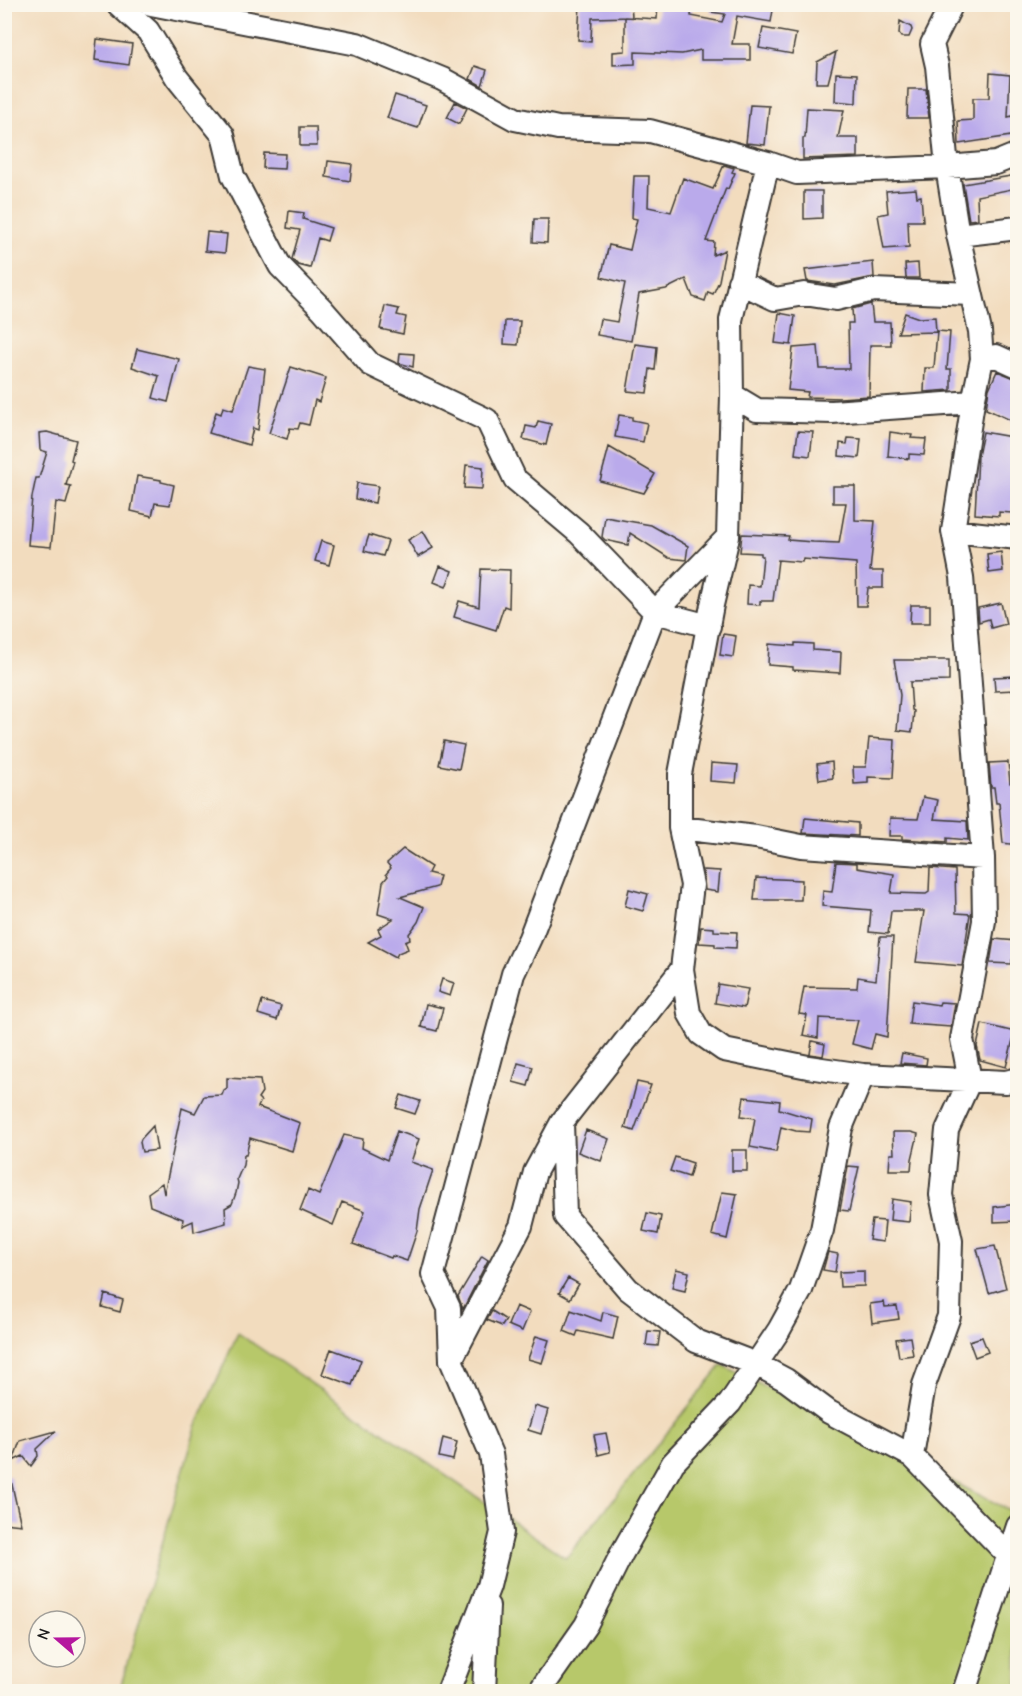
<svg xmlns="http://www.w3.org/2000/svg" width="1022" height="1696" font-family="'Comic Neue',sans-serif">
	<style>
		.green { fill: #b7c86b; stroke: #6a7244; stroke-width: 1.5 }
		.building { fill: #baaaeb }
		.lines { fill: none; stroke-linecap: round; stroke-linejoin: round }
		.minor-casing { stroke: #3c3934; stroke-width: 26 }
		.minor { stroke: #fff; stroke-width: 22 }
	</style>
	<rect width="100%" height="100%" fill="#fbf7ec"/>
	<filter id="ink" filterUnits="userSpaceOnUse"><feTurbulence type="fractalNoise" baseFrequency=".0167" numOctaves="2"/><feDisplacementMap in="SourceGraphic" scale="12" xChannelSelector="R" yChannelSelector="G"/><feConvolveMatrix kernelMatrix="1 2 1 2 8 2 1 2 1" color-interpolation-filters="sRGB"/></filter>
	<filter id="wash" filterUnits="userSpaceOnUse"><feTurbulence type="fractalNoise" baseFrequency=".008" numOctaves="4" result="noise"/><feDisplacementMap in="SourceGraphic" scale="24" xChannelSelector="R" yChannelSelector="G"/><feGaussianBlur stdDeviation="1.35" result="paint"/><feColorMatrix in="noise" values="0 0 0 0 0 0 0 0 0 0 0 0 0 0 0 0 0 1.4 0 .05"/><feComposite in="paint" operator="in"/></filter>
	<g filter="url(#wash)">
		<rect width="100%" height="100%" fill="#f2dcbe"/>
		<path class="green" d="M238,1333L566,1558L722,1365L1017,1514V1691L119,1692L196,1427Z"/>
		<g id="blocks">
			<path class="building" d="M580,4H631L632,17L592,18L591,41L578,40Z
				M658,4L692,6L691,16L722,22L725,14L711,12L712,4H774L771,22L737,16L732,44H750V60H701V50L682,54L635,52V64L613,65V52L625,51V17L657,19Z
				M900,21L911,27L912,30L909,37H901L899,34Z
				M763,28L796,34L792,54L759,48Z
				M97,39L132,44L129,65L95,60Z
				M836,52L828,83H816L817,62Z
				M475,66L487,70L482,86L470,79Z
				M836,73L857,74L856,103L835,101Z
				M990,73L1010,75L1008,117L1017,115V135L959,144L958,121L973,120V98H989Z
				M908,89H926L929,118H907Z
				M395,95L426,105L418,128L387,118Z
				M455,102L467,108L459,124L447,118Z
				M750,105L769,106L765,145L746,143Z
				M807,108L844,110L838,138H858V157L803,159V138H805Z
				M300,127H316L317,146H300Z
				M264,153L285,154L284,169L263,168Z
				M328,161L352,164L350,181L326,177Z
				M724,165L734,168L732,172L735,173L728,189L726,188L706,241L714,242L713,255L725,250L719,281L713,294L708,292L705,301L693,297L686,279L666,289L639,294L631,341L597,335L600,319L617,322L625,283L601,277L609,245L630,250L637,219L632,218L634,176H649L648,207L671,212L683,178L713,189Z
				M1017,175V188L977,196L978,219L969,220L963,184Z
				M916,189L917,197L921,196L923,221H908L909,247L884,249L878,215L888,213L886,191Z
				M804,191H822V218L804,219Z
				M289,211L304,213L303,219L331,228L327,241L318,238L310,268L298,265L292,259L300,230L287,228Z
				M534,219H548L547,243L533,242Z
				M207,232L227,234L225,253L205,251Z
				M873,262L874,277L835,285L807,281L805,270Z
				M918,263L919,278H906L905,264Z
				M871,304L873,322H890L891,345H870L869,396L840,398L807,397L808,392L788,390L793,348L818,346L820,369H849L848,323H853L852,309Z
				M385,306L399,309L397,315L406,317L403,334L380,329Z
				M779,313L795,316L791,345L775,343Z
				M905,313L919,318L935,317L936,332L898,333Z
				M505,321H520L518,345L504,344Z
				M937,331L950,332L947,369H951V390L924,392L925,368H934Z
				M635,344L657,347L655,370L650,369L647,393L627,391Z
				M137,349L179,359L168,402L153,398L159,376L132,367Z
				M400,353L414,354L413,367L399,363Z
				M248,366L265,369L258,430L253,428L249,445L209,433L216,412L221,414L223,407L233,410Z
				M291,367L326,378L319,402L315,400L309,425L300,423L298,429L290,428L287,439L269,433Z
				M997,371L1017,379V423L986,409L989,389Z
				M619,415L632,417V420L647,423L643,442L615,437Z
				M538,421L551,424L546,445L523,439L526,426L536,428Z
				M798,431L813,432L810,456L795,454Z
				M47,432L76,440L71,460L73,461L66,485L71,486L66,504L56,502L51,547L28,545L32,497L36,478H39L47,452L40,450L39,433Z
				M890,432L912,435L911,438L926,439L924,455L909,454V459L888,456Z
				M983,432L1017,438V498L1013,497L1012,513L999,512V516L975,514L978,456Z
				M848,438L861,439L859,458L839,456L840,443L847,444Z
				M609,447L655,474L644,493L600,481Z
				M466,465L483,467L482,489L464,488Z
				M137,476L161,480V482L174,485L170,505L155,503L152,516L131,511Z
				M357,483L378,486L375,503L355,499Z
				M833,486H855V520L875,521L870,571H883V588H868L866,606H857L856,563L803,559L802,562L778,560L773,601H760V605L747,604L748,585L760,586L763,556H761V553L740,552L742,534L789,536L788,540L813,542L839,543L846,503H833Z
				M605,517L651,525L688,546L686,560L669,558L630,533L628,545L605,540L602,537Z
				M423,531L433,548L418,557L408,540Z
				M369,535L388,541L383,556L364,551Z
				M321,541L334,545L329,565L315,561Z
				M1001,552L1003,571L989,573L987,554Z
				M440,566L452,571L446,587L434,582Z
				M481,569L510,570L509,608L504,606L496,630L454,617L459,601L479,607Z
				M1001,603L1006,624L991,628L989,619L979,622L978,608Z
				M911,605H930V623H910Z
				M723,634L736,636L733,657L720,655Z
				M795,643L813,644V650L841,652L840,673L793,670V667L768,665L769,644L795,646Z
				M894,660H949V681L910,682L912,710L914,711L912,732L897,730L900,695Z
				M1015,676V690L995,691L994,677Z
				M869,738L895,740L893,778L868,777V783L854,784L853,767H866Z
				M444,741L464,745L459,769L439,765Z
				M832,762L833,778L819,780L817,764Z
				M1008,762L1010,783L1017,782V845L1003,843L999,803H996L994,787H991L989,763Z
				M711,763L738,765L736,783L710,781Z
				M923,797L938,800L934,819L967,821L968,840L947,838V842L902,839V836H889L890,818L918,819Z
				M805,818L858,823V836L803,833Z
				M403,849L431,867L428,873L440,876L437,887L400,897L424,907L418,922L409,934L410,939L405,941L408,949L398,953L396,957L368,942L381,935L378,929L393,919L378,914L383,882L388,876L386,874L391,868L387,863Z
				M836,862L857,863V868L894,874L891,893L926,894L929,892L930,868L955,870L956,913L970,914L962,966L916,962L924,911H891L888,934L869,932L871,910L822,906L823,891L832,892Z
				M703,870L720,871L718,892L705,890Z
				M756,878L802,880L801,900H754Z
				M629,889L648,894L643,911L625,906Z
				M701,927L714,928V931L737,932L736,948L715,947V944L699,943Z
				M880,937H893L887,1037L875,1034L871,1049L852,1044L858,1020L819,1018L818,1038L803,1035L807,1015L799,1014L804,987L857,988L858,977L876,980Z
				M994,939L1017,941V960H1012V964L990,963Z
				M442,979L454,983L450,996L438,992Z
				M718,984L748,989L744,1008L715,1003Z
				M262,1001L281,1006L277,1020L258,1014Z
				M912,1001L939,1005L940,1002L955,1003L951,1027L909,1024Z
				M426,1004L443,1008L437,1031L421,1027Z
				M982,1024L1015,1032L1006,1067L980,1060L977,1046Z
				M812,1041L825,1044L823,1056L810,1054Z
				M902,1053L927,1058L926,1065L900,1063Z
				M518,1063L533,1067L528,1086L513,1082Z
				M227,1078L260,1080L262,1092L258,1098L261,1101L258,1107L300,1123L292,1151L250,1138L246,1155H244L243,1165L237,1179L238,1183L236,1193L232,1204L225,1208L226,1223L194,1232L193,1221L182,1226L183,1219L150,1206L148,1193L162,1183L164,1194L182,1108L195,1113L204,1096L222,1095L224,1090L227,1088Z
				M637,1082L651,1085L634,1131L625,1128Z
				M401,1095L420,1101L415,1114L396,1108Z
				M744,1097L780,1101L779,1109L812,1119L810,1132L796,1131L781,1127L776,1152L750,1147L755,1118L741,1116Z
				M153,1126L157,1150L142,1152L140,1142L141,1139Z
				M586,1130L609,1139L601,1161L578,1152Z
				M397,1131L419,1139L411,1162L433,1170L420,1209L417,1231L407,1261L392,1256L391,1258L353,1244L365,1211L342,1202L333,1225L300,1210L308,1190L319,1195L344,1135L363,1139L362,1148L387,1160Z
				M893,1132H911L918,1134L912,1159L911,1170H889L890,1154H894Z
				M732,1150H747V1171H732Z
				M675,1157L693,1163L689,1177L670,1171Z
				M848,1166L859,1167L849,1211L840,1210Z
				M722,1192L737,1194L727,1239L712,1235Z
				M892,1199L911,1202L909,1222L890,1220Z
				M1017,1204V1221L994,1222V1207Z
				M647,1213L661,1216L658,1234L643,1231Z
				M872,1220L885,1221L883,1242L869,1240Z
				M995,1246L1006,1288L989,1293L977,1249Z
				M828,1252L838,1254L835,1272L823,1270Z
				M482,1256L488,1260L463,1309L458,1296Z
				M676,1269L689,1272L685,1291L672,1288Z
				M864,1271V1286L840,1287L839,1272Z
				M568,1278L579,1284L570,1299L559,1293Z
				M105,1294L123,1300L120,1312L102,1307Z
				M884,1302L885,1307L897,1306L899,1319L872,1323L870,1304Z
				M516,1306L530,1312L522,1331L508,1325Z
				M571,1310L601,1321L603,1312L618,1316L613,1339L578,1331L576,1336L564,1331Z
				M492,1311L506,1320L502,1326L487,1320Z
				M648,1331L660,1332L658,1346L646,1345Z
				M536,1336L549,1340L542,1363L528,1359Z
				M910,1337L913,1355L899,1357L896,1339Z
				M982,1337L988,1352L975,1357L969,1341Z
				M331,1349L361,1360L352,1385L322,1374Z
				M535,1406L548,1410L541,1434L528,1430Z
				M56,1431L37,1449L38,1456L31,1466L23,1456L13,1461L20,1441Z
				M606,1433L610,1452L598,1455L594,1435Z
				M443,1438L457,1442L453,1460L439,1457Z
				M10,1476L21,1525L4,1523V1477Z"/>
		</g>
	</g>
	<g filter="url(#ink)">
		<use href="#blocks" fill-opacity="0" stroke="#3c3934" stroke-width="1.5"/>
		<g class="lines">
			<defs>
				<path id="minor" d="M118,4L148,31L177,78L223,135L233,176L280,266L322,309L370,364L487,420L515,479L579,533L655,612L709,626
					M151,4L357,44L442,79L515,119L558,128L650,131L768,163L797,173L947,167L996,163L1018,154
					M768,163L731,320L732,395L728,537L712,605L680,774V828L692,885L682,969L689,1013L701,1034L724,1050L808,1067L863,1075L1006,1082L1018,1079
					M958,235L1018,228
					M739,282L775,299L804,294L836,299L873,290L971,294
					M982,359L996,356L1018,366
					M732,395L757,410L832,412L973,402
					M953,531L1018,538
					M680,828L756,837L801,846L983,858
					M562,1122L565,1216L628,1289L696,1341L756,1364L786,1380L829,1412L912,1456L1009,1556
					M451,1360L521,1226L535,1172L562,1122L682,969
					M912,1456L924,1385L949,1316L951,1241L941,1195L947,1130L970,1080L962,1039L984,921L983,858L962,577L953,531L973,402L982,359L980,331L958,235L947,167L937,66L932,44L952,4
					M448,1692L489,1586L502,1532L491,1454L451,1360L449,1308L433,1274L513,974L530,938L655,612L728,537
					M484,1692L488,1606
					M539,1692L586,1625L622,1553L673,1463L730,1403L779,1330L801,1290L822,1230L841,1128L863,1075
					M964,1692L1018,1526"/>
			</defs>
			<use href="#minor" class="minor-casing"/>
			<use href="#minor" class="minor"/>
		</g>
	</g>
	<rect width="1022" height="1696" fill="none" stroke="#fbf7ec" stroke-width="24"/>
	<g transform="translate(57 1639) rotate(290)"><circle r="28" fill="#fbf7ec" stroke="#a29f99" stroke-width="1.5"/>
	<path d="M0-4.5L10 22L0 15L-10 22Z" fill="#b5179e"/>
	<text y="-9" font-size="16" font-weight="bold" text-anchor="middle" fill="#1c1c1c">N</text>
	</g>
</svg>
